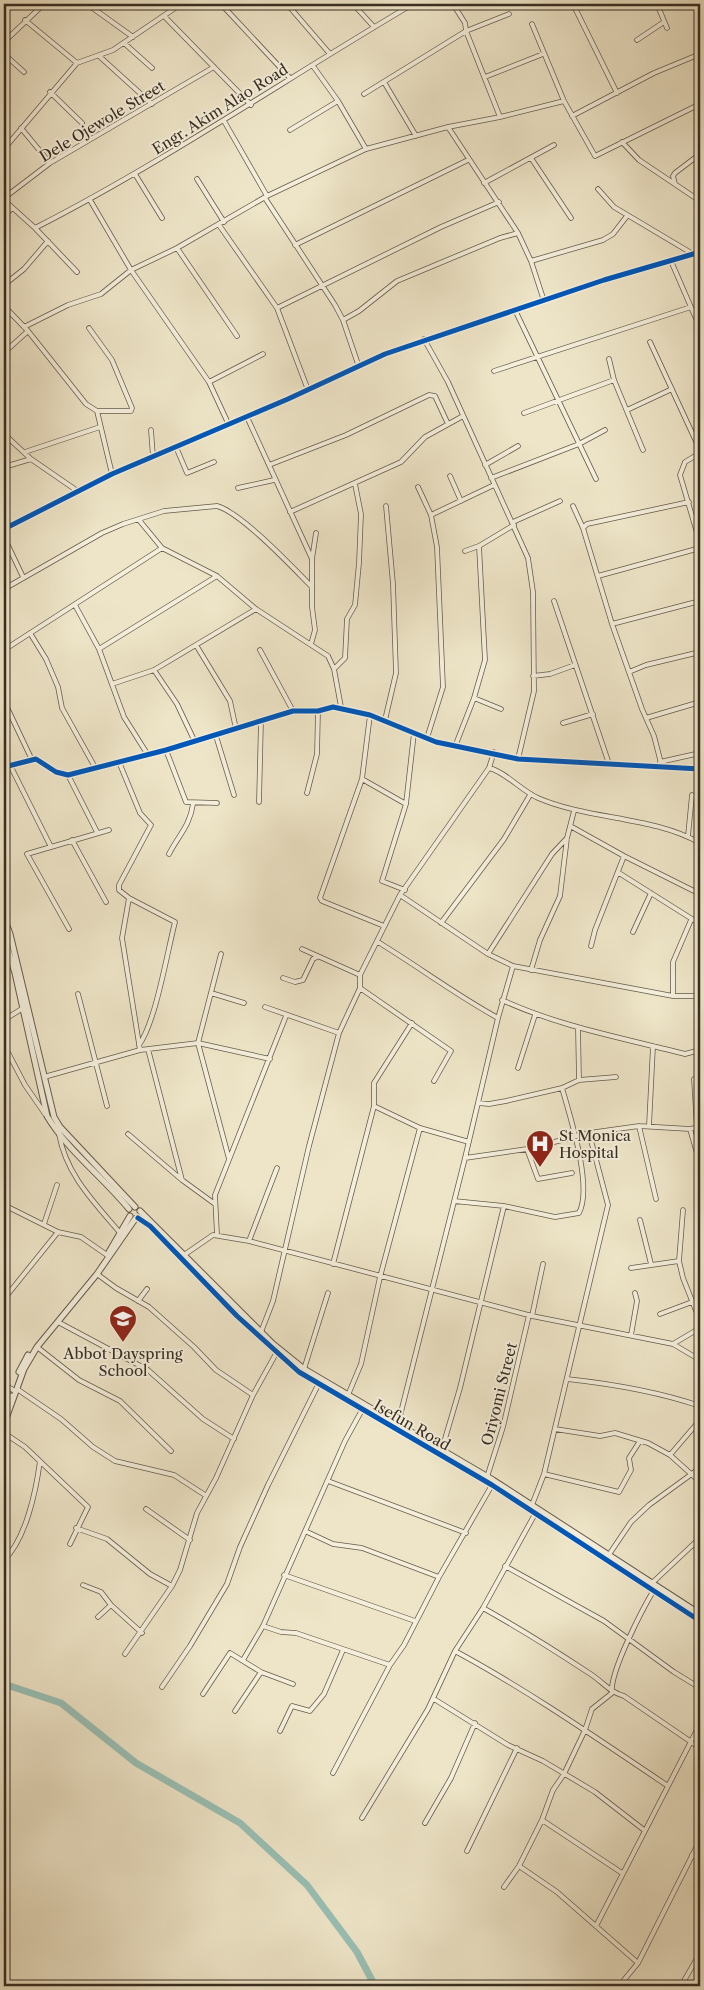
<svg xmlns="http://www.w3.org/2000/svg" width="704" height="1990" font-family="'Libre Caslon Text',serif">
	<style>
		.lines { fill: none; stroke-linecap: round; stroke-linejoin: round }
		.river { stroke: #99bfb4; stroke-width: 7 }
		.minor-casing { stroke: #655c4c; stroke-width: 5.5 }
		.tertiary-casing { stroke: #655c4c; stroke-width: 7 }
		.minor { stroke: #f4eedb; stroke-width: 4 }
		.tertiary { stroke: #f4eedb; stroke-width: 5 }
		.cycleway-casing { stroke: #f4eedb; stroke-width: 8 }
		.cycleway { stroke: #0057b8; stroke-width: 5 }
		.labels { text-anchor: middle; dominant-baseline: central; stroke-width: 4; stroke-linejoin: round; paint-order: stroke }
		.street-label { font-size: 15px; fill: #372e23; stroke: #f4eedb }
		.poi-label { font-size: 15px; fill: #372e23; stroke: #f4eedb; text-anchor: start }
	</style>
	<rect width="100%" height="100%" fill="#eee5c8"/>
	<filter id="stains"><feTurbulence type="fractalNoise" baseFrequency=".004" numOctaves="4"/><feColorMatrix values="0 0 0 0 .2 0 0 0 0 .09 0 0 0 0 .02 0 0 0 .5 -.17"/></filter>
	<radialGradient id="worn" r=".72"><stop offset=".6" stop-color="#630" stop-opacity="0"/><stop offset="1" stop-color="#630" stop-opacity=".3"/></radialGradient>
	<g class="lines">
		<path class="river" d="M4,1684L61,1703L136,1763L240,1823L307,1885L357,1952L375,1986"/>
		<defs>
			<path id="minor" d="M87,4L133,37
				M221,4L290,78
				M287,4L330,54
				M353,4L374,27
				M453,4L465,23L466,31L500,117
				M573,4L617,93
				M657,4L667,28
				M164,16L251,105
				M25,20L77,63
				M532,24L564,101L595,156L700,104
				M637,40L664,22
				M4,42L44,4
				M124,43L152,68
				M4,54L24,72
				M99,56L152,104
				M313,66L338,101L366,149
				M485,77L543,54
				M384,82L416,136
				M50,92L82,123
				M364,94L466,31L509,14
				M572,116L654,73L700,54
				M224,121L267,196
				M448,127L518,233L531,261L544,301
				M21,128L50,163
				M290,130L338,101
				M622,142L639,160L700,201
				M4,149L77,63L113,50L181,4
				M531,158L571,218
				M135,174L162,218
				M197,179L224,222
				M484,183L554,145
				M675,184L673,176L675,173L700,154
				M598,189L614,207L693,254
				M4,198L50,163L214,67
				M265,198L335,305L343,320L359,367
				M4,200L35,228L77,272
				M90,200L131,270L209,382L228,423
				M4,217L12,208
				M219,225L277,308L308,390
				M35,228C166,161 287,78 413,4
				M295,245L468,160
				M177,248L237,336
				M697,253L700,260
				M531,261L603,240L613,234L627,216
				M671,261L700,328
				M4,285L24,269L48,241
				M4,306L28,331L86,404L97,411H131L132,408L112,360L89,328
				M277,308L441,227L499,202
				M515,310L596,479
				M343,320L359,311L397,281L500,238L518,233
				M24,327L68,305L101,294L131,270L177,248L267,196L366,149L448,127L500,117L564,101
				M424,339L448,382L528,558L533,592L534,691L518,759
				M650,342L700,450
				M7,350L28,331
				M609,359L614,380
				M494,371L691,307
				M209,382L263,354
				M627,410L672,389
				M97,411L112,474
				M524,413L614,380L643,450
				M247,417L312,559V607L315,630L311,644
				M151,430L153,457
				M4,434L31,459L76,490
				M176,447L187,473L214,462
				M25,452L100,427
				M700,453L685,462L680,475L700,543
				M269,465L346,435L429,395L435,396L448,424
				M485,465L518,446
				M4,467L31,459
				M450,476L461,501
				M491,478L579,444L605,430
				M418,487L431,515L494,485
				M238,488L274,480
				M573,506L583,528
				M290,512L401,462L425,437L463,416
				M139,520L162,548L217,576L256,609L328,656L334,669L341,707
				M513,522L560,501
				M4,529L112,474L288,399L385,354L604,280L700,252
				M4,537L23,577
				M465,551L479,546L514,525
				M312,559L316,533
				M598,576L700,548
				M4,589L102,533L123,524L164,511L217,506C242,513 293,568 312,587
				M554,601L609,764
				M75,605L99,649L124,717L148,755
				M612,624L700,601
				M30,633L46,659L58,687L62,708L96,769
				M196,645L230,701L236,729
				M99,649L217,576
				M4,650L162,548
				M260,650L293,711
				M334,669L345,658L347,619L355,605L359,563L361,514L355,484
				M154,670L177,704L195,742
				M629,672L646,665L700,652
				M533,676L550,674L575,665
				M112,684L154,670L256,609
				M474,698L501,709
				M4,701L32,760
				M370,715L362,779L320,898L322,901L384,926
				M646,718L700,702
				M385,720L396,673L393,584L386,506
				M563,723L593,714
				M216,736L234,795
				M427,738L443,687L437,547L431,515
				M456,744L474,698L485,660L479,546
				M166,750L186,802L217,803
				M119,762L140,813L151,825L119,885V890L129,898L122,938L140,1050
				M660,762L700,753
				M10,765L50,845
				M4,767L36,759L56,772L68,775L166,750L293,711H318L333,707L370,715L436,742L518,759L700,769
				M662,767L654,736L642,709L612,624L583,528L587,524L689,502
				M489,768C504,771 522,791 538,798C589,820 652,816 700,843
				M68,775L97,832
				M362,779L406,804
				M307,793L317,754L318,711
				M259,802L261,721
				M572,827L624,856L700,894
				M688,836L692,795
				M72,840L106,902
				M169,854C178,836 190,826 193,804
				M619,873L700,924
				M405,890L382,881L406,804L414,733
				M400,895L488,954L513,966L673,996H700
				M129,898L175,922C167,953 156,1021 139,1045
				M441,923L504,839L530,795
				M69,929L27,854L109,830
				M633,932L651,893
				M378,942C419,967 456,995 498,1018
				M591,946L595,930L624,856
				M302,949L360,975
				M221,954L198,1043L229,1159
				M488,954L552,854L567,838
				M531,970L540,940L560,896L567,838L574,811
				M283,978L295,982L303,980L313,959L317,957
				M360,988L451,1051L434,1081
				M211,993L244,1003
				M78,994L107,1106
				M673,996V962L691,920
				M502,1000C561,1027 623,1038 685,1054L700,1050
				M265,1007L339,1033
				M4,1020L23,1008
				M578,1028L579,1080
				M4,1045L25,1085L45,1114
				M148,1049L182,1180
				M518,1068L535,1015
				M44,1077L140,1050L198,1043L270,1059
				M694,1079L697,1128
				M478,1103L489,1104L506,1101L562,1088L579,1080L616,1077
				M374,1106L420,1128L469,1142
				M639,1126L656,1199
				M649,1126L653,1046
				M690,1129L700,1164
				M59,1134C66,1175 95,1203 121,1234
				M128,1134L182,1180L215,1204
				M527,1149L538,1179L572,1173
				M465,1158L527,1149L589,1133L639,1126L690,1129L700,1127
				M454,1201L504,1206L555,1217L579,1213C593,1187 570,1116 562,1088
				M4,1205L58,1232L81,1237L107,1255
				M683,1210L679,1261L683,1278L700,1321
				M640,1220L651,1264
				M44,1224L57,1185
				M217,1235L215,1195L286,1016
				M249,1241L277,1168
				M184,1255L213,1235L249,1241L532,1316L673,1344L700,1360
				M333,1264L374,1106V1083L412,1023
				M631,1268L679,1261
				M97,1274L116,1288L149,1307L194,1347L216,1370L253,1395
				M4,1299L58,1232
				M138,1301L147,1289
				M660,1314L692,1302
				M532,1316L543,1264
				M58,1322L148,1370L203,1419L234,1439
				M261,1332L273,1301L309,1146L339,1033L360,988V975L400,895L489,768L494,752
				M631,1335L637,1301L635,1293
				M673,1344L700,1328
				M37,1347L79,1380L120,1401L171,1451
				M304,1369L328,1293
				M567,1379C613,1384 656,1391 700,1406
				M4,1384L13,1390
				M17,1389L61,1419L93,1447L115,1461L174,1475L205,1495
				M348,1395L361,1364L380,1277L420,1128
				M398,1424L465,1158L498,1018L513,966
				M555,1429L600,1436L615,1433L648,1443L670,1455L700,1482
				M4,1433L25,1447L88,1507L70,1544
				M442,1449L460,1388L504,1206
				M670,1455L700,1420
				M544,1474L619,1492L631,1470L629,1458L640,1441
				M487,1477L503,1427L529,1315
				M328,1481L466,1533
				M532,1505L544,1474L608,1205L589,1133
				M146,1509L190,1540
				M76,1528L107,1539L150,1574L172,1586
				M305,1531L333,1544L362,1548L439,1577
				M608,1556L631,1522L649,1505L700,1468
				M4,1560C26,1539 36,1491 40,1461
				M505,1566L604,1621L674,1672L700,1688
				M284,1575L415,1621
				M651,1584L700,1538
				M83,1585L101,1592L111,1605
				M483,1608C519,1628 554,1650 589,1673C602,1681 609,1692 624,1696L700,1748
				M98,1617L111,1605L142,1633
				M263,1626L281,1632L296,1633L390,1665
				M455,1651C529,1691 598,1739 668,1786
				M125,1654L172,1586L180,1570L197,1513L216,1478L253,1395L278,1350
				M243,1660L263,1626L345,1441L362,1410
				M261,1672L293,1684
				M162,1687L190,1646L227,1584L240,1547L268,1485L318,1385
				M203,1694L230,1653L261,1672L235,1711
				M434,1699L508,1745L543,1761L595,1792L644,1830
				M280,1731L292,1706L310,1711L324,1694L343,1650
				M333,1773L390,1665L404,1645L439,1577L492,1485
				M362,1818L428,1709L455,1651L483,1608L535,1514
				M542,1820L622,1873
				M425,1823L451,1778L475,1723
				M467,1851L517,1748
				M692,1855L700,1859
				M519,1866L557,1892L638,1963
				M504,1887L519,1866L542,1820L553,1790L564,1774L585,1730L592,1709L612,1693C609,1673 643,1608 655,1588
				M596,1926L700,1724
				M624,1980L638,1963L700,1840
				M681,1986L700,1953"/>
			<path id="tertiary" d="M4,918L10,934L54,1117L60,1127L135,1207
				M4,936L15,973L47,1116C67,1150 104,1178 129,1209
				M140,1211L273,1344L304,1369L493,1480L700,1614
				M138,1218L150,1226L237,1316L299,1372L492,1485L700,1621
				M109,1252L130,1216
				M19,1372L28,1355
				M4,1414L11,1396
				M4,1424L24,1369L37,1347L97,1274L135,1219"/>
		</defs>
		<use href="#minor" class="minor-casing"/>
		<use href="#tertiary" class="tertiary-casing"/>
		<use href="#minor" class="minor"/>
		<use href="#tertiary" class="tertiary"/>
		<defs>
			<path id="cycleway" d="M4,529L112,474L288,399L385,354L604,280L700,252
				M4,767L36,759L56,772L68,775L166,750L293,711H318L333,707L370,715L436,742L518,759L700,769
				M138,1218L150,1226L237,1316L299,1372L492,1485L700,1621"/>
		</defs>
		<use href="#cycleway" class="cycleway-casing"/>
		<use href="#cycleway" class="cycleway"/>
	</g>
	<defs>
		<symbol id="hospital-pin" viewBox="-11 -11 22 30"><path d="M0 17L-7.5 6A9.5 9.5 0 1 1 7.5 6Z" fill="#8f2418" stroke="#f4eedb"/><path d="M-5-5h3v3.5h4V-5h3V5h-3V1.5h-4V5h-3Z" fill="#fff"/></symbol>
		<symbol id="school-pin" viewBox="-11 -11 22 30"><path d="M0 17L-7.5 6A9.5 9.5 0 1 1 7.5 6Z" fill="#8f2418" stroke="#f4eedb"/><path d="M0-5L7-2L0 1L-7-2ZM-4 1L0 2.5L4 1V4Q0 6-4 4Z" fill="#fff"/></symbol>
	</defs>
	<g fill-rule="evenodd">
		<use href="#hospital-pin" x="524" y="1128" width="32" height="43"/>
		<use href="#school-pin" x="107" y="1303" width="32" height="43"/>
	</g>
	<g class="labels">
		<g class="street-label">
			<text transform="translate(220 109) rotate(-32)">Engr. Akim Alao Road</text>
			<text transform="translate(102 121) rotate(-31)">Dele Ojewole Street</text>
			<text transform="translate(499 1394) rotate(-76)">Oriyomi Street</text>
			<text transform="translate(412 1425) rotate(30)">Isefun Road</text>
		</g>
		<g class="poi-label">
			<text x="559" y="1135">St Monica<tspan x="559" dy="17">Hospital</tspan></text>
			<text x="123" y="1353" text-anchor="middle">Abbot Dayspring<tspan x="123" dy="17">School</tspan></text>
		</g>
	</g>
	<rect width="704" height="1990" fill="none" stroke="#eee5c8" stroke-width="20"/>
	<rect x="5" y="5" width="694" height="1980" fill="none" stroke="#372e23" stroke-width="2.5"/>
	<rect x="10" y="10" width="684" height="1970" fill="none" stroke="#372e23"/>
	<rect width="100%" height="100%" filter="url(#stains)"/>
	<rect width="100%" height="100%" fill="url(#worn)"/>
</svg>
